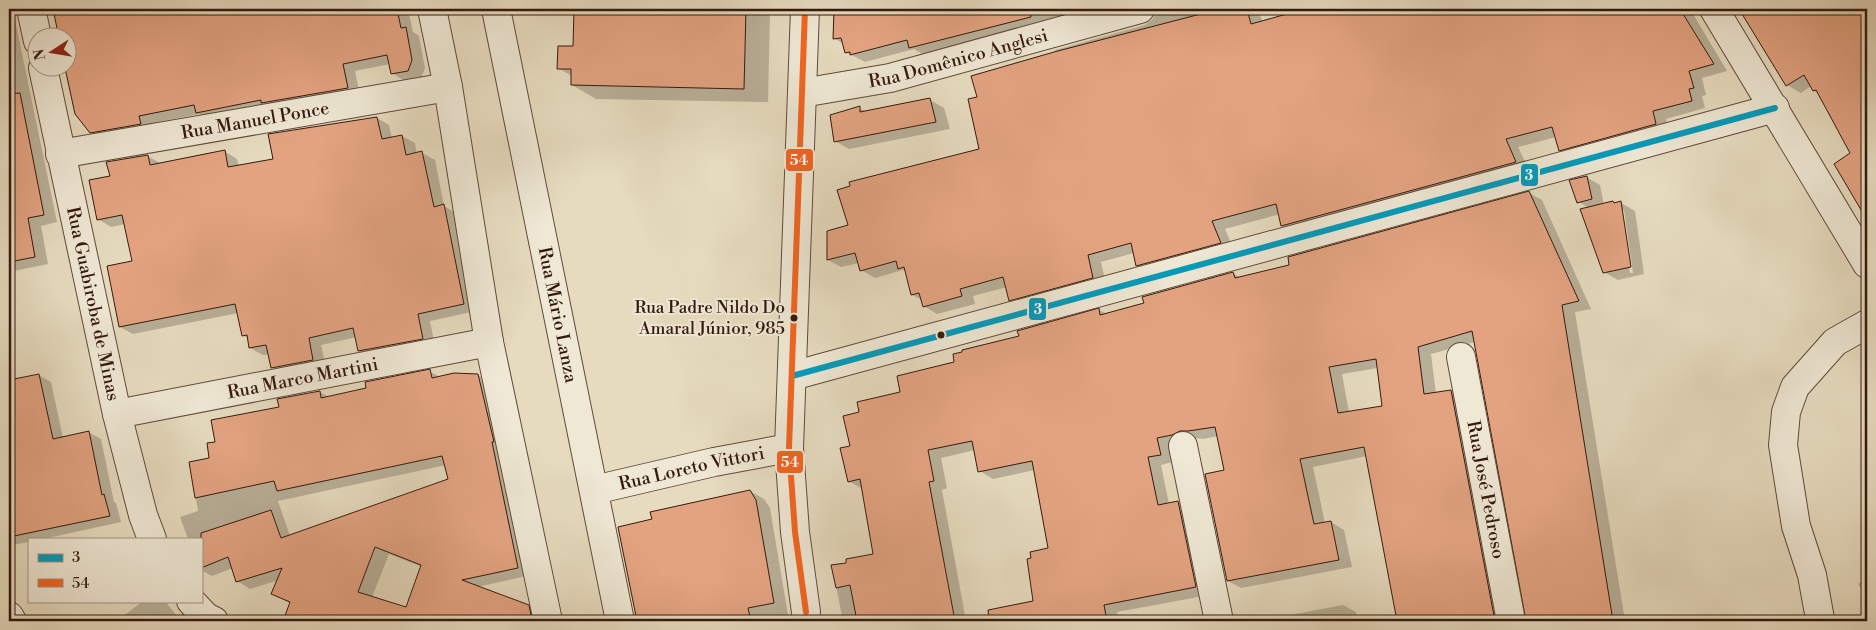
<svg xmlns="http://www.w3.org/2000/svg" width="1876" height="630" font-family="'Libre Bodoni',serif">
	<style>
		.shadow { fill: #0003; fill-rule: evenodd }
		.building { fill: #e3a381; stroke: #34190e; fill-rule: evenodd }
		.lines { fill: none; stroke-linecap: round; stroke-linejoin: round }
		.minor-casing { stroke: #604a3a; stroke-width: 30 }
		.minor { stroke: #efe8d5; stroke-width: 28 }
		.bus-1-casing { stroke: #efe8d5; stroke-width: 10 }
		.bus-2-casing { stroke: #efe8d5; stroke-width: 10 }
		.bus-1 { stroke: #059bbb; stroke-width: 6 }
		.bus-2 { stroke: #f26522; stroke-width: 6 }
		.bus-dot { fill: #34190e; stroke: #efe8d5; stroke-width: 2 }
		.labels { text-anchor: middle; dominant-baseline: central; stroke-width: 4; stroke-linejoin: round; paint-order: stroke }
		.bus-label { font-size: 17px; fill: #34190e; stroke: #efe8d5; text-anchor: end }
		.street-label { font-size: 18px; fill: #34190e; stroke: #efe8d5 }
		.line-badge { stroke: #efe8d5; stroke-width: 2 }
		.badge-label { font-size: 14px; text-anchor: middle; font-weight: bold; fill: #fff }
	</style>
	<rect width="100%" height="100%" fill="#e6dbbf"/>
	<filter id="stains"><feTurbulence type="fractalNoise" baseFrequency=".004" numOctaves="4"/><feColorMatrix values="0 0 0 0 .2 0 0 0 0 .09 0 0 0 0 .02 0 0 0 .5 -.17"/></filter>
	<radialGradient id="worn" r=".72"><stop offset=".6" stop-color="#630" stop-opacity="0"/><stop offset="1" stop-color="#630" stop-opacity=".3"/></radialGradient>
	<path class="shadow" d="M9,9L13,10L57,222L41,226L48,264L9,272Z
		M55,9H408L413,32L419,36L425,68L421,78L405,81L392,73L390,64L355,71L360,95L210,120L199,114L152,123L154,131L105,139L91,132L76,113L67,68L68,38H61Z
		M575,9H765L770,11L768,102L596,99L572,85V76L558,68L574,47Z
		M835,9H1122L924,55L914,49L865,62L846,52L844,44L835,39Z
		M1156,9H1257L1263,22L1294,14L1293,9H1690L1727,71L1702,78L1706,95L1702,96L1705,108L1666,119L1669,131L1573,158L1560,150L1556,137L1518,147L1529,170L1296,233L1282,226L1280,214L1225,229L1234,250L1150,273L1137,265L1134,253L1101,262L1106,285L1024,308L1010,300L1007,287L973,296L975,304L937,314L924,306L922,300L912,295L906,272L903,270L875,278L861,270L859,263L841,267L828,260L849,226L980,150L979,98L1056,53L1055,50L1145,25L1152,20L1156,13Z
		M1741,9H1867V217L1836,165L1852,153L1819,94L1814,91L1811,86L1801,93L1787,85Z
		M930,100L944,108L950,129L849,149L835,141L859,108L867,112Z
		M377,118L389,125L392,138L402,136L415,143L417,154L422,153L435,160L444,206L456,213L476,311L430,321L435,346L372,358L359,351L357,337L321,345L326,367L285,375L272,367L269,354L263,355L250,348L249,339L243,335L238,313L133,334L120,327L133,262L125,224L111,227L98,219L111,177L147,156L160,163L224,151L237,159L239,166L275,160Z
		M1586,177L1600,185L1604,205L1621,203L1635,211L1644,274L1618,280L1604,272L1589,208L1579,202ZM1621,210H1624L1633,273H1630Z
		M1529,193L1542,200L1591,309L1575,312L1625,621H1527L1475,342L1431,354L1436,394L1451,392L1465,399L1507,621H1398L1367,456L1313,467L1325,523L1331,522L1344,530L1352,567L1241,588L1228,581L1226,471L1218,436L1203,439L1195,438L1187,442L1173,462L1161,465L1169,504L1178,502L1192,510L1209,595L1117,612L1119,621H1018L1015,606L1035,602L1050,549L1035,470L993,479L980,471L975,450L941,458L947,488L942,490L966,621H843L832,566L848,564L875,555L862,489L849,481L851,446L861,413L956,363L1020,337L1099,310L1107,314L1145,304L1233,273L1241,278L1291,265ZM1378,368L1384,407L1349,412L1342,374Z
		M429,371L440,377L478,375L491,383L531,575L477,587L526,605L540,613L542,621H284L291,604L273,594L279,580L250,589L237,581L233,568L212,576L201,570V539H188L180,517L198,511L190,463L210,459L216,443L281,408L320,392L329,397L367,389ZM446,465L450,480L290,536L278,501ZM389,554L422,567L406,608L372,597Z
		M39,375L51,382L63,438L88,432L101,439L114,502L116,503L121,522L43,539H29V542L12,545L9,543V381Z
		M750,491L764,499L770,508L789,621H636V609L653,520Z
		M1867,578V597L1858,584Z
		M143,601H165L181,621H117Z
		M1343,605L1356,612L1358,621H1280V617Z"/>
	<path class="building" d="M53,9H397L401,28L406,27L412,60L408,71L391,74L387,55L343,64L348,88L261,103V100L196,113L194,105L139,116L141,124L90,133L75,114L65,68H68V38H59Z
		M574,9H746L744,89L571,85V69H557L558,46H573Z
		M834,9H1030L1031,17L909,48L907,40L850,55V52L845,53L841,38L833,39Z
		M1220,9H1247L1251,24L1294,12L1293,9H1680L1714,64L1689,71L1694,88L1689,89L1692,101L1653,111L1656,124L1559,151L1552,127L1506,139L1516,162L1281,226L1276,204L1212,221L1221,243L1136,266L1131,243L1088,255L1093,278L1009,301L1003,277L960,289L962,296L923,307L919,293L911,295L904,267L898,269L896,261L860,271L855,253L827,260V231L848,225L837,190L850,186L849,182L979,149L968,99L977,97L971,76L1054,52Z
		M1739,9H1867V220L1834,164L1850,153L1816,90L1813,91L1804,75L1786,86Z
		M20,93L44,215L28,218L35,257L9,262V94Z
		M930,98L936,122L834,142L830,115L860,106V112Z
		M377,117L382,139L402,135L406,155L422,151L434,207L444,204L464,304L418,314L423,339L358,351L353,328L309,338L313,360L271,368L266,345L249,348L247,335L242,336L235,304L119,327L107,266L132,261L122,215L97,220L89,180L110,176L106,162L148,155L150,165L225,150L228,167L273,159L268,134Z
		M1587,176L1592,199L1577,203L1569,180Z
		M1529,191L1579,301L1562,305L1613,621H1526L1472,331L1418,347L1424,394L1451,390L1495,621H1397L1364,447L1300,459L1314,524L1331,521L1339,560L1227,581L1205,474L1224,470L1215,427L1188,431H1180L1172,435L1157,438L1161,455L1148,457L1158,505L1178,501L1196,587L1104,605L1107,621H989L988,610L1033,601L1027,559L1031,558L1030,552L1048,548L1032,461L978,472L972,441L928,450L934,481L929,482L955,621H857L850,585L836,588L831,565L846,563V559L873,554L860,479L848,482L840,448L850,446L843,416L859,412L857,402L900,392L897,376L954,362L953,354L962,352V350L1019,336L1017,331L1099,308L1100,315L1144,303L1142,297L1233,272L1235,278L1289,265L1288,257ZM1376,359L1382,406L1338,413L1329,367Z
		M1613,201L1614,203L1621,201L1631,267L1603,273L1580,209Z
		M430,369L432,378L454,373L478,374L494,442H492L518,568L462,580L529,605L532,621H283L290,602L271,594L282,568L236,582L228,557L201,568V533L271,510L281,538L448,479L442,456L277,491L274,481L195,498L189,462L209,458L207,443L215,442L211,420L279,407L277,399L320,391L321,398L366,388L365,382ZM375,547L421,565L406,607L358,592Z
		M39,374L53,439L89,431L102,495L104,494L110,516L9,537V380Z
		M750,490L756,500L774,603L748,608L751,621H637L618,527L652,519L650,512Z"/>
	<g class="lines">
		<defs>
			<g id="minor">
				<path d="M31,9L38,41"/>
				<path d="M432,9L448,87L489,342L548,621"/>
				<path id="s1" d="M496,9L620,621"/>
				<path d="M805,9L789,448L795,532L806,612"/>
				<path d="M1714,9L1867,264"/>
				<path id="s2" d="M43,68L117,414L143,515L152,539"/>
				<path id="s3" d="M802,93L890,78L1140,9"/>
				<path id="s4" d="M60,154L448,87"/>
				<path id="s5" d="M1461,357L1511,621"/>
				<path d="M792,376L1775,108"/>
				<path id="s6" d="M117,414L489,342"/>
				<path d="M1183,446L1219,621"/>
				<path id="s7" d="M594,490L714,462L789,448"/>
				<path d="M191,601L206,617L214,621"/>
				<path d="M9,616L12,621"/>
				<path d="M1820,619L1812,575L1796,526L1783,445L1786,412L1795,387L1835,342L1867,324"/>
			</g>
		</defs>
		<use href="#minor" class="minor-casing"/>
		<use href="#minor" class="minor"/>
		<defs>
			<path id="bus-1" d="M792,376L1775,108"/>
			<path id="bus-2" d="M805,9L789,448L795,532L806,612"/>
		</defs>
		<use href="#bus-1" class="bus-1-casing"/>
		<use href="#bus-2" class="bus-2-casing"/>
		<use href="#bus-1" class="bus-1"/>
		<use href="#bus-2" class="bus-2"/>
	</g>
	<g class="bus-dot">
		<circle cx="794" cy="318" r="4.5"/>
		<circle cx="941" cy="335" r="4.5"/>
	</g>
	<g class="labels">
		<g class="bus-label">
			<text x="785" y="308">Rua Padre Nildo Do<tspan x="785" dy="21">Amaral Júnior, 985</tspan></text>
		</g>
		<g class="street-label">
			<text stroke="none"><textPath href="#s3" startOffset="160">Rua Domênico Anglesi</textPath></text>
			<text stroke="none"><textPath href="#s4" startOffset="198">Rua Manuel Ponce</textPath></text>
			<text stroke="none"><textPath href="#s2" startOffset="241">Rua Guabiroba de Minas</textPath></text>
			<text stroke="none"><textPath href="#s1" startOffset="312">Rua Mário Lanza</textPath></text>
			<text stroke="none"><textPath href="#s6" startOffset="189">Rua Marco Martini</textPath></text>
			<text stroke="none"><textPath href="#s7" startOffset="100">Rua Loreto Vittori</textPath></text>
			<text stroke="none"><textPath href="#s5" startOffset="135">Rua José Pedroso</textPath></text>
		</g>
	</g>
	<g class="line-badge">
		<rect x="785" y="148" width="29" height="24" rx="5" fill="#f26522"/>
		<rect x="1520" y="163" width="19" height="24" rx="5" fill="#059bbb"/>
		<rect x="1028" y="297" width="19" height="24" rx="5" fill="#059bbb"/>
		<rect x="776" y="450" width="28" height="24" rx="5" fill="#f26522"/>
	</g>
	<g class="badge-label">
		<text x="799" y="165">54</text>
		<text x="1529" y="180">3</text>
		<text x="1038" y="314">3</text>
		<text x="790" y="467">54</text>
	</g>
	<rect width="1876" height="630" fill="none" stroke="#e6dbbf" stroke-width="30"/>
	<rect x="10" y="10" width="1856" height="610" fill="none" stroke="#34190e" stroke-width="2.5"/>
	<rect x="15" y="15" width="1846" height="600" fill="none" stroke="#34190e"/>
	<rect x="28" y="538" width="175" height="65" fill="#efe8d5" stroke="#a49585"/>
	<rect x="38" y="554" width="25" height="8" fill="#059bbb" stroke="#a49585"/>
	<text x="72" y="562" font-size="15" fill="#34190e">3</text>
	<rect x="38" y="579" width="25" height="8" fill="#f26522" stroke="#a49585"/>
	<text x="72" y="588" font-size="15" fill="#34190e">54</text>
	<g transform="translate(52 52) rotate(258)"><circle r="24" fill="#efe8d5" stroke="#a49585"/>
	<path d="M0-4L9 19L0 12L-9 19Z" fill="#8f2418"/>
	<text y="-8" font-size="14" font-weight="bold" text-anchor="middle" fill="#34190e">N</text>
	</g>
	<rect width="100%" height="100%" filter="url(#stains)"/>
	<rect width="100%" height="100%" fill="url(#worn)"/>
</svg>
